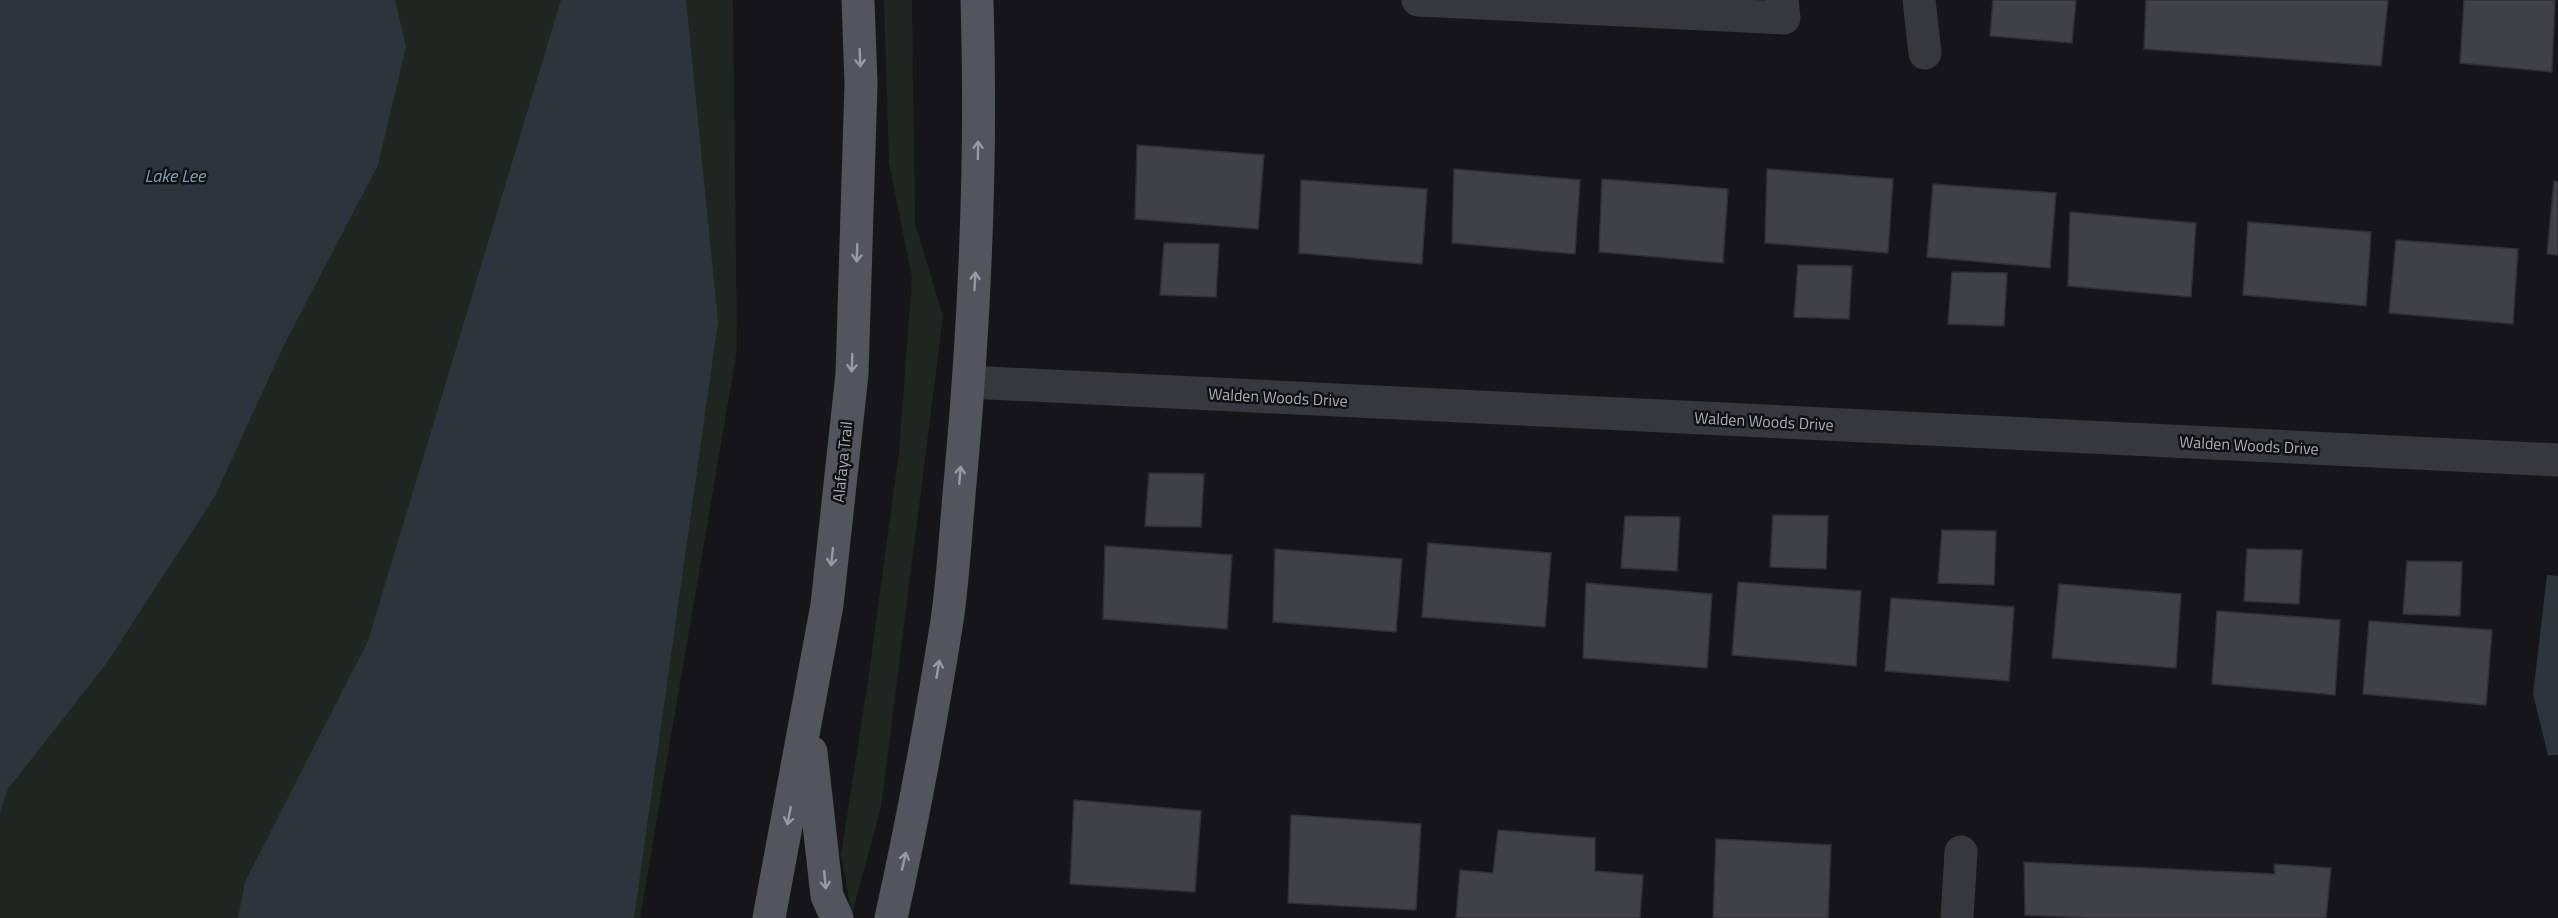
<svg xmlns="http://www.w3.org/2000/svg" width="2558" height="918" font-family="'Titillium Web',sans-serif">
	<style>
		.green { fill: #1e261f }
		.water { fill: #2c353c }
		.building { fill: #404145; stroke: #303034; stroke-width: 1.5 }
		.lines { fill: none; stroke-linecap: round; stroke-linejoin: round }
		.minor { stroke: #37383d; stroke-width: 33 }
		.major { stroke: #53555c; stroke-width: 33 }
		.oneway { stroke: #979ba6 }
		.labels { text-anchor: middle; dominant-baseline: central; stroke-width: 5; stroke-linejoin: round; paint-order: stroke }
		.street-label { font-size: 16px; fill: #a8adb8; stroke: #111113 }
		.water-label { font-size: 18px; font-style: italic; fill: #7f9bb3; stroke: #111113 }
	</style>
	<rect width="100%" height="100%" fill="#161618"/>
	<path class="green" d="M0,0H733L737,350L640,918H0Z
		M884,0H912L915,224L943,316L881,807L852,914L841,855L868,681L899,452L912,277L889,163Z"/>
	<path class="water" d="M0,0H395L406,47L378,165L284,345L215,496L106,664L8,789L0,812Z
		M561,0H686L718,322L634,918H238L245,882L368,641Z
		M2547,575L2558,576V755H2548L2533,694Z"/>
	<path class="building" d="M1993,0H2076L2072,43L1990,36Z
		M2146,0H2388L2381,66L2144,49Z
		M2464,0H2555L2552,72L2460,63Z
		M1137,145L1264,155L1258,229L1135,219Z
		M1454,169L1580,180L1575,254L1452,243Z
		M1767,169L1893,179L1888,253L1765,243Z
		M1602,179L1728,189L1723,263L1599,252Z
		M1301,180L1427,189L1422,264L1299,253Z
		M2554,181L2558,182V255L2547,254Z
		M1933,184L2056,193L2050,268L1927,257Z
		M2070,212L2196,223L2191,297L2068,286Z
		M2248,222L2371,232L2366,306L2243,295Z
		M2396,240L2518,249L2513,324L2389,313Z
		M1164,243L1219,244L1216,297L1160,295Z
		M1798,265L1852,266L1849,319L1794,317Z
		M1952,272L2007,273L2004,326L1948,324Z
		M1149,473L1204,474L1201,527L1145,526Z
		M1773,515L1828,516L1826,569L1770,567Z
		M1625,516L1680,517L1677,571L1621,568Z
		M1942,530L1996,531L1994,585L1938,583Z
		M1428,543L1551,553L1545,627L1422,617Z
		M1105,546L1232,555L1227,629L1103,619Z
		M1275,549L1402,559L1396,632L1273,622Z
		M2247,549L2302,550L2299,604L2244,601Z
		M2407,561L2462,562L2460,616L2403,614Z
		M1738,582L1861,591L1856,666L1732,655Z
		M1586,583L1712,594L1707,668L1583,658Z
		M2059,584L2181,594L2176,668L2052,658Z
		M1891,598L2014,607L2009,681L1885,671Z
		M2217,611L2340,620L2335,695L2212,684Z
		M2369,621L2492,630L2486,705L2363,694Z
		M1074,800L1201,811L1195,892L1070,884Z
		M1291,815L1421,824L1416,910L1288,903Z
		M1498,830L1595,838V871L1643,875L1640,918H1456L1460,870L1493,873Z
		M1716,839L1831,845L1828,918H1713Z
		M2024,862L2275,874L2274,864L2331,868L2326,918H2087L2025,915Z"/>
	<g class="lines">
		<path class="minor" d="M1418,0L1784,18L1782,0
			M1919,0L1925,53
			M969,382L2558,460
			M1957,918L1961,852"/>
		<path class="major" d="M811,752L827,896L837,918
			M769,918L827,605L852,374L861,84L858,0
			M891,918C913,820 931,721 947,621C954,573 956,522 961,473C975,316 982,158 977,0"/>
	</g>
	<defs><path id="oneway-shaft" d="M-6 0H5M1.5-3L5.5 0L1.5 3" fill="none" stroke-width="1.6" stroke-linecap="round" stroke-linejoin="round" transform="scale(1.5)"/></defs>
	<g class="oneway">
		<use href="#oneway-shaft" transform="translate(860 58) rotate(88)"/>
		<use href="#oneway-shaft" transform="translate(978 150) rotate(-89)"/>
		<use href="#oneway-shaft" transform="translate(857 253) rotate(92)"/>
		<use href="#oneway-shaft" transform="translate(975 281) rotate(-87)"/>
		<use href="#oneway-shaft" transform="translate(852 363) rotate(92)"/>
		<use href="#oneway-shaft" transform="translate(960 475) rotate(-85)"/>
		<use href="#oneway-shaft" transform="translate(832 557) rotate(96)"/>
		<use href="#oneway-shaft" transform="translate(938 669) rotate(-80)"/>
		<use href="#oneway-shaft" transform="translate(789 816) rotate(101)"/>
		<use href="#oneway-shaft" transform="translate(904 861) rotate(-77)"/>
		<use href="#oneway-shaft" transform="translate(825 880) rotate(84)"/>
	</g>
	<g class="labels">
		<g class="street-label">
			<text transform="translate(1278 397) rotate(3)">Walden Woods Drive</text>
			<text transform="translate(1764 421) rotate(3)">Walden Woods Drive</text>
			<text transform="translate(2249 445) rotate(3)">Walden Woods Drive</text>
			<text transform="translate(842 462) rotate(-84)">Alafaya Trail</text>
		</g>
		<g class="water-label">
			<text x="175" y="175">Lake Lee</text>
		</g>
	</g>
</svg>
